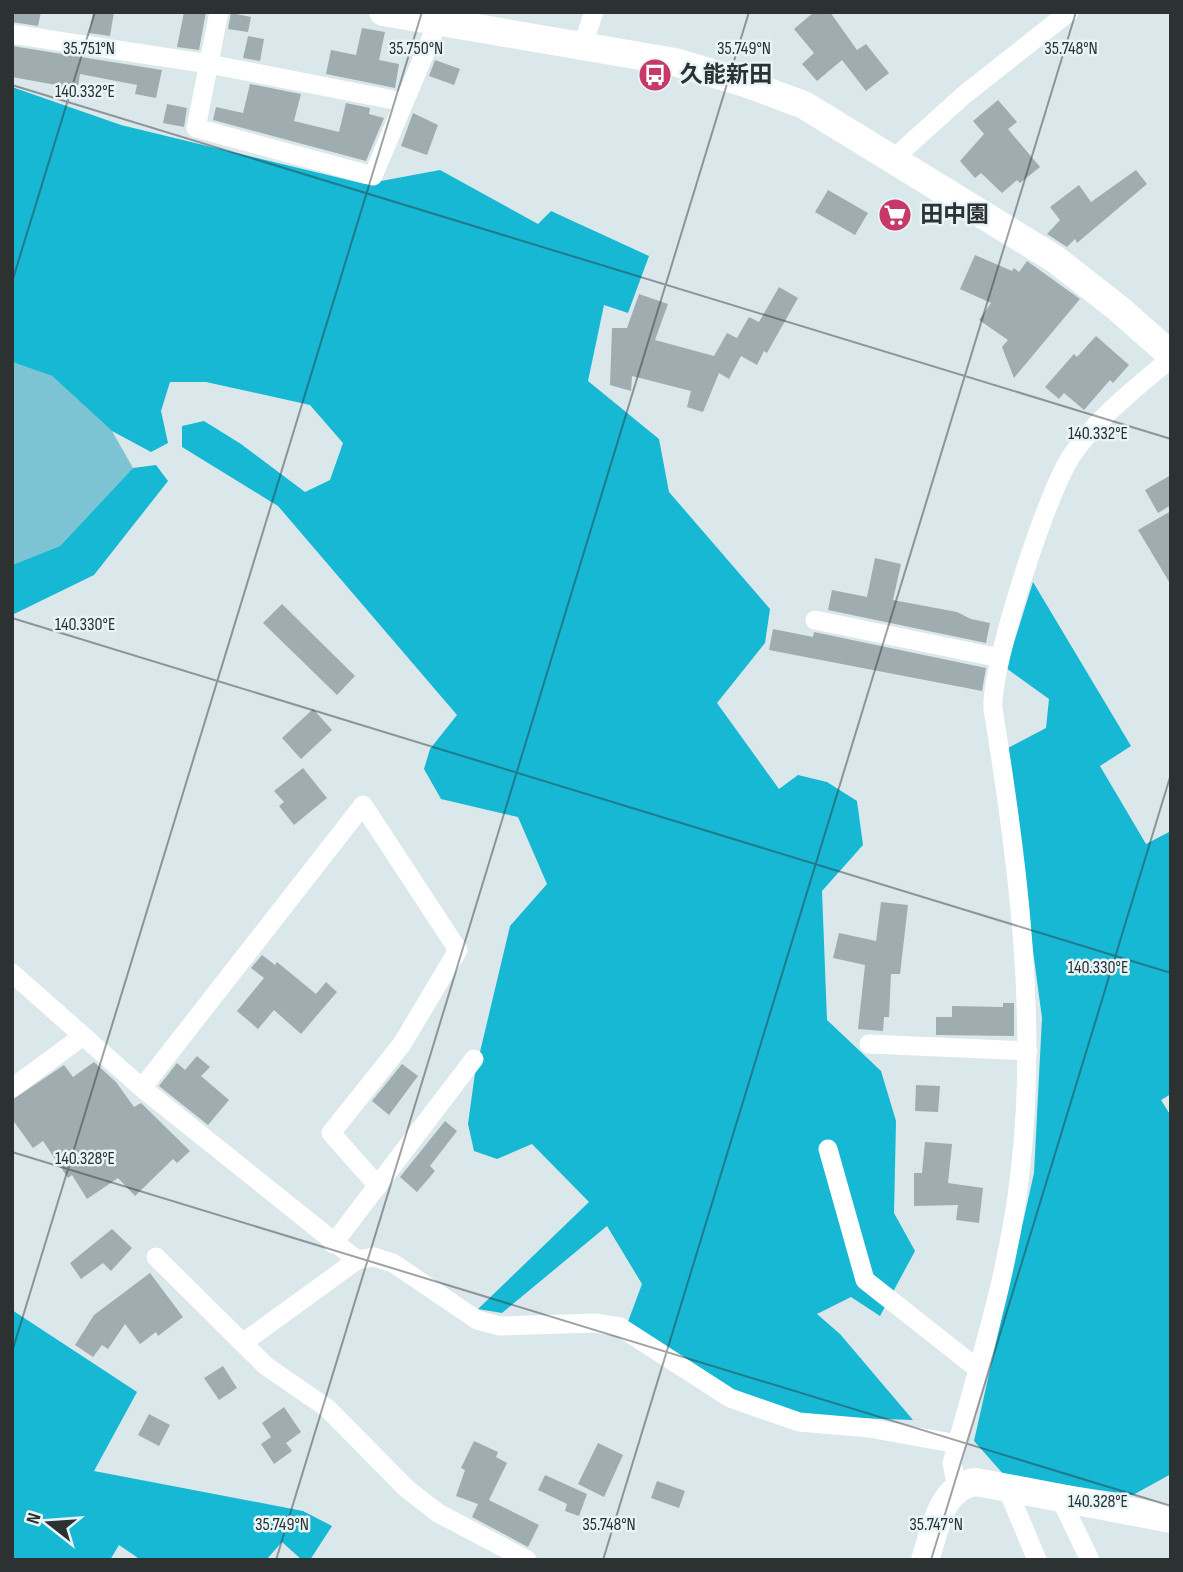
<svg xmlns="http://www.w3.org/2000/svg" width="1183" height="1572" font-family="'Sofia Sans Condensed','Noto Sans JP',sans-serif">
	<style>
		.green { fill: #7cc3d4 }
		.forest { fill: #16b8d4 }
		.building { fill: #a0adb0 }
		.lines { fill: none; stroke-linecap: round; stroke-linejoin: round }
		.street { stroke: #fff; stroke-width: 19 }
		.secondary { stroke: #fff; stroke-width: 28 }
		.ticks { fill: none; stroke: #2c3132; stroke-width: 2; stroke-opacity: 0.45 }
		.labels { text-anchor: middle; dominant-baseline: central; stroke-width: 5; stroke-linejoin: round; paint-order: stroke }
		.poi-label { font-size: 23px; font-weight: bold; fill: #2c3132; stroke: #e8f5f8; text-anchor: start }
		.ticks-label { font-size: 18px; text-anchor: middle; fill: #2c3132; stroke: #e8f5f8; stroke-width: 5; stroke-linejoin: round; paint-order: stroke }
	</style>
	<rect width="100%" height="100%" fill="#dae7eb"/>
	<path class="green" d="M12,362L52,376L112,431L133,468L60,546L12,565Z"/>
	<path class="forest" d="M12,87L121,125L365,184L440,170L538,224L551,211L649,256L628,313L604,305L588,381L659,439L669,492L770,609L765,643L717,703L779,789L798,775L827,782L857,801L863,845L822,891L827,1020L881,1071L896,1121L894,1213L915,1251L880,1316L851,1297L817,1314L840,1334L913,1420L801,1416L732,1396L626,1327L642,1284L607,1226L502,1313L478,1309L589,1202L532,1144L497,1159L474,1151L468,1124L475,1073L510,926L547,884L518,817L441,799L424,769L430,749L457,715L278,506L182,447V426L204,421L241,444L305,492L330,480L343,443L310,405L206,382H170L161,411L168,443L151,452L112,431L52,376L12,362Z
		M156,465L168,481L94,575L12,615V565L60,546L133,468Z
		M1033,582L1131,746L1100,766L1146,844L1171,831V1094L1161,1100L1171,1116V1474L1133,1495L1005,1476L974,1441L1034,1173L1042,1018L1006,749L1046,728L1049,699L1006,668Z
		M12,1310L137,1392L94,1471L303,1511L332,1526L310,1560H302L282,1542L266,1560H141L119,1545L110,1560H12Z"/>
	<path class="building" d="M12,12H41L38,26L12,22Z
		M114,12L110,36L89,33L93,13Z
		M184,12H206L199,50L177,47Z
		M814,12H830L857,50L866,44L889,73L866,91L842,60L817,81L802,64L814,53L794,29Z
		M231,13L251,17L248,32L228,29Z
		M362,28L385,32L379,60L399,64L395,88L326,74L331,50L356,55Z
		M248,36L264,39L260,61L243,58Z
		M12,46L162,70L156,98L135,94L137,85L80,74L78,87L73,86L72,92L55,89L56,85L12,77Z
		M435,60L460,69L454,85L429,76Z
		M250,84L301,94L294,121L339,132L346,103L370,108L369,114L384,118L366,161L213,120L216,107L243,113Z
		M998,100L1017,122L1008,129L1040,167L1020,183L1017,180L1002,193L981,173L975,178L960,161L984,134L973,121Z
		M167,104L187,108L184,127L163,123Z
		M413,113L438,125L427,155L401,146Z
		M1136,170L1147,184L1077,243L1075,239L1067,247L1047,234L1060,220L1050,207L1079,185L1091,202Z
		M828,190L868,213L855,235L815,212Z
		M975,255L1012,271L1014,268L1019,272L1027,261L1080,299L1014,378L1002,347L1008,340L979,320L991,303L960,289Z
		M779,287L798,298L767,353L764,351L757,365L741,356L729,379L719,373L703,412L687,407L691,391L632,376L631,391L610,385L612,328H627L639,294L668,304L655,340L714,356L727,333L737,338L749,317L759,322Z
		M1096,336L1129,365L1113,383L1110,380L1084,410L1064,393L1059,399L1045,387L1074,354L1077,357Z
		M1171,475V505L1158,513L1145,490Z
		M1171,511V585L1138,530Z
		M875,558L901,564L893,600L957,612L971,619L990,623L986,643L828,610L832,590L867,597Z
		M282,604L355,676L337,695L263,623Z
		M773,629L813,637L814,632L986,668L982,691L769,650Z
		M313,709L332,730L301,759L282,738Z
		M303,768L327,798L294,825L279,806L284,802L274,791Z
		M881,902L908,905L900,974H891L889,1017H884L883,1031L858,1029L865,965L833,958L839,933L876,941Z
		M262,955L275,965L277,962L316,994L326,982L337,992L301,1034L274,1010L258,1029L237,1011L264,978L251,968Z
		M1003,1003H1014V1036L936,1035V1017H952V1006L1003,1007Z
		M197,1056L210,1067L201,1076L229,1100L208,1125L159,1086L177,1063L185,1070Z
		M94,1062L116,1082L134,1107L141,1103L190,1151L177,1163L173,1159L135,1196L118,1178L87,1199L72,1175L68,1178L43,1141L33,1148L12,1119V1100L64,1065L73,1077Z
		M402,1064L418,1076L389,1115L372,1101Z
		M916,1085L940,1086L938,1112L915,1111Z
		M445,1121L457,1131L430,1166L435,1171L417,1192L400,1177Z
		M925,1142L952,1144L948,1183L983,1188L979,1223L956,1220L958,1205L914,1206V1173H922Z
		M112,1229L132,1248L111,1271L103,1263L81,1279L70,1263Z
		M150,1273L183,1317L158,1336L156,1332L140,1344L125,1324L108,1349L102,1345L93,1357L75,1345L94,1315Z
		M223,1366L237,1388L219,1400L204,1378Z
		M284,1407L301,1432L286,1443L292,1451L274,1464L261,1444L271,1437L262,1423Z
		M149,1414L170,1425L159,1446L138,1435Z
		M474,1441L498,1452L496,1457L507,1463L489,1500L539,1525L528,1547L472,1517L478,1504L456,1496L465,1470L461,1468Z
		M598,1443L623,1455L604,1497L578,1484Z
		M545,1475L587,1494L579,1516L565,1511L567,1504L538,1490Z
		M657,1481L685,1491L679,1508L651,1498Z"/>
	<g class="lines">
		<path class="street" d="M219,12L196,128L373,176L438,22
			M12,34L209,64L404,102
			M582,47L594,12
			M893,159L964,95L1069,12
			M815,620L1000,658
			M12,973L142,1088L357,1260
			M869,1044L1028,1051
			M12,1088L83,1036
			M142,1088L363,805L458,950L402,1044L331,1133L378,1186
			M828,1149L865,1280L978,1369
			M333,1244L474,1059
			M156,1257L266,1366L327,1408L407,1489L438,1513L527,1560
			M244,1342L357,1260L374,1257L393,1263L477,1320L500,1326L595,1323L620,1327L730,1398L799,1422L869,1428L957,1444
			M957,1487L952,1463C978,1367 1009,1272 1020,1173C1038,1019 1018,862 993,709C990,667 1047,491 1072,455C1098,417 1136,388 1171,358
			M1007,1488L1037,1560
			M1061,1500L1090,1560"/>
		<path class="secondary" d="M383,12L675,62L745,83L804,105L1055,259L1119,309L1171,355
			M925,1560C935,1531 940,1486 976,1482L1171,1519"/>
	</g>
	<path class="ticks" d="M12,85L1171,439M12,282L95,12M12,618L1171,973M12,1152L1171,1506M12,1352L422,12M276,1560L749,12M603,1560L1076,12M931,1560L1171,774"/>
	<defs>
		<symbol id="bus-disc" viewBox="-11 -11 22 22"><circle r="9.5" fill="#c63969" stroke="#e8f5f8"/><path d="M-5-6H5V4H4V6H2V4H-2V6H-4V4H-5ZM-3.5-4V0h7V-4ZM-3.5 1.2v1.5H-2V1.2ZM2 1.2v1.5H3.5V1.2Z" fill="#fff"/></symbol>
		<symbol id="supermarket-disc" viewBox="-11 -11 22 22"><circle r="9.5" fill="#c63969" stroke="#e8f5f8"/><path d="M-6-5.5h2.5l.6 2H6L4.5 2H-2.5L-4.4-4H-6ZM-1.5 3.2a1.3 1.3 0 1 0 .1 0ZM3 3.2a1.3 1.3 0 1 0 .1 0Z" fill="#fff"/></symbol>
	</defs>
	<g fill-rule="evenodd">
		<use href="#bus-disc" x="636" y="56" width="38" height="38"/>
		<use href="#supermarket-disc" x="876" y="196" width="38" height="38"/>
	</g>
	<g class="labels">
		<g class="poi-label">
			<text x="680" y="75">久能新田</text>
			<text x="920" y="215">田中園</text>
		</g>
	</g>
	<g class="ticks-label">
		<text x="89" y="54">35.751°N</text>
		<text x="416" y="54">35.750°N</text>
		<text x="744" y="54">35.749°N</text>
		<text x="1071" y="54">35.748°N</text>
		<text x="85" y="97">140.332°E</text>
		<text x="1098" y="439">140.332°E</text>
		<text x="85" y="630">140.330°E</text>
		<text x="1098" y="973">140.330°E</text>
		<text x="85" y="1164">140.328°E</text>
		<text x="1098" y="1507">140.328°E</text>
		<text x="282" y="1530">35.749°N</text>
		<text x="609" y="1530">35.748°N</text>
		<text x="936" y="1530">35.747°N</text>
	</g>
	<rect width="1183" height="1572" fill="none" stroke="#2c3132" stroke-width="28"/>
	<g transform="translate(49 1523) rotate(287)" stroke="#e8f5f8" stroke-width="5" paint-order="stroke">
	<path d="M0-5L12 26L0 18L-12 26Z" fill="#2c3132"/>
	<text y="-10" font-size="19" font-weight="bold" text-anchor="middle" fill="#2c3132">N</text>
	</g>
</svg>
